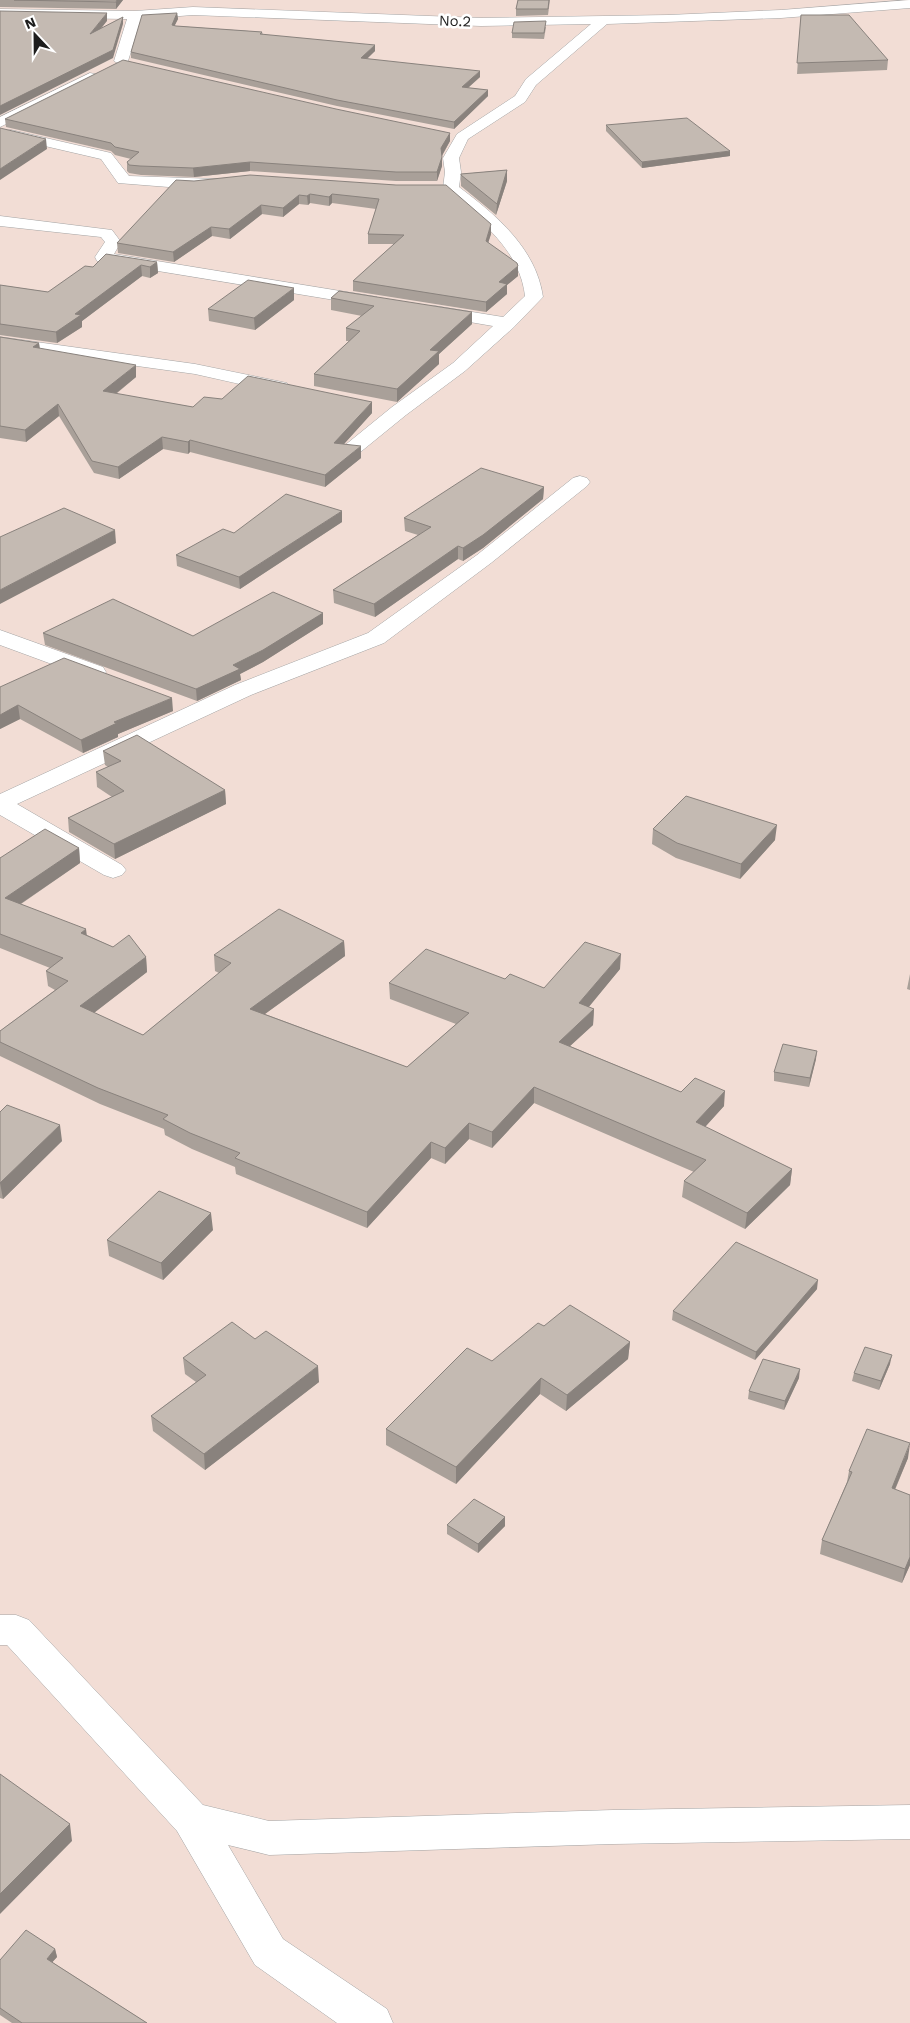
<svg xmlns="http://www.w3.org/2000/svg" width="910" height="2023" font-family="'Work Sans',sans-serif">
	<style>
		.military { fill: #f2ddd5 }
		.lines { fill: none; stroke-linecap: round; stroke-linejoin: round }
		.minor-casing { stroke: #a4a4a4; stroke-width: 1 }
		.minor { fill: #fff; fill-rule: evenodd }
		.wall { fill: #a9a099 }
		.shaded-wall { fill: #89827d }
		.building { fill: #c4bab2; stroke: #89827d }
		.labels { text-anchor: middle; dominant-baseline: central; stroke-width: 5; stroke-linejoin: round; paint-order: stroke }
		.far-street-label { font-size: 15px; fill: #1d1d1d; stroke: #fff }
	</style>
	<rect width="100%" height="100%" fill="#efebe3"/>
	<path class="military" d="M0,0H910V2023H0Z"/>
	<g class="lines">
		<defs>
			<path id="minor" d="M910,0V8L781,18L607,24L536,85L525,102L468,139L459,158L461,172L459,187C496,215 536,248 543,297L514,327L465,371L406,415L358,454L351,456L344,454L341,450L344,446L392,407L453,363L493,326L429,315L426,311L429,307L435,306L503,317L525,296C521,260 496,234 469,211C461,204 449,197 443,188L445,172L443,158L457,134L515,96L526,79L591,24L481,26L193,15L141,19L128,61L121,65L114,61L127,19L0,17V9L135,11L193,7L481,18L668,15L781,10Z
				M90,73L95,74L97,77L95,80L0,127V117Z
				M11,130L111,153L129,176L217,179L219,182L217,185L194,189L118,183L101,159L6,137L4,134L6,131Z
				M0,216L112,230L121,242L114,254L371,296L377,297L380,301L377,305L371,306L103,262L97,261L95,257L105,242L101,237L0,226Z
				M0,337L195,364L287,383L289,387L287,391L280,393L195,374L0,347Z
				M580,476L587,478L590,482L587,486L491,563L384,643L251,695L17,804L122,865L126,870L122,875L113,878L104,875L0,815V794L235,685L368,633L477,555L573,478Z
				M0,630L103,667L106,672L103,677L95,679L87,677L0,645Z
				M0,1615H16L29,1620L203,1805L269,1821L613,1810L910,1805V1839L613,1844L269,1855L228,1845L283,1939L387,2009L393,2023H337L255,1965L177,1831L7,1645H0Z"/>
		</defs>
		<use href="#minor" class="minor-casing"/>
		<use href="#minor" class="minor"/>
	</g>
	<path class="wall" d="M0,0H123L116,9L0,7Z
		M518,0H550L548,15L516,16V9Z
		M177,13L178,19L174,26H176L262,32L263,35L375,51L367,59L480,77L468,88L488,90V96L454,129L337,106L131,58V52Z
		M801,15L888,60L887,70L797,74Z
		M546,27L544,39L512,38V33Z
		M5,119L450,141L442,156V166L437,181H396L250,171L194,177L141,175L129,173L127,171V162L131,159L115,155L111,151L6,127Z
		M606,125L730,156L642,168L606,131Z
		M507,170V181L496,215L461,186V174Z
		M194,181L396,185L491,234L488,242L518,276L507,285V294L486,312L353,291V281L394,244H368V234L376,209L332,203L329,206L310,203L308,205L299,204L283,217L262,214L230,239L212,236L174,262L118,253L117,243Z
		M157,262L158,273L150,278L142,276L82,321V327L57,343L0,335V285L48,292L93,267Z
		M339,291L472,324L439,354V364L397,402L314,386V374L349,341H346V328L362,316L331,310V298Z
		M294,300L255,330L209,321L208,309Z
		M0,337L39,343L40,349L136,377L116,394L193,407L222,399L372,413L344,444L361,458L325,487L190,452L188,454L163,449L119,479L94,473L59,416L26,442L0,438Z
		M544,487L543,499L483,548L463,561L458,559L375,617L334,603L333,590L418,535L405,531L404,518Z
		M342,522L240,589L177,566L176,555L234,533Z
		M323,624L263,662L240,674L241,680L197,701L45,645L43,633L193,636Z
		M0,687L173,711L118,734V737L83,753L20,719L0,729Z
		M103,751L225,790L226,804L115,859L69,832L68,818L112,797L97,787L96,772L108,767L105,765Z
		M653,829L775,840L740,879L676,858L652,844Z
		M79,848L80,863L21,904L87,935L113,947L146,957L147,972L94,1013L143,1035L219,973L215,971L214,955L344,941L345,956L265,1014L407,1067L456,1024L390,999L389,983L505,979L544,988L620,969L588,1007L594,1009L593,1025L570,1046L681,1092L724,1106L705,1127L792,1169L790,1185L745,1229L682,1197L684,1181L694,1172L534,1103L492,1148L469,1139L445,1164L431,1158L367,1228L236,1174L235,1167L192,1149L165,1135L164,1129L100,1104L0,1056V1031L55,990L48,986L46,971L50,968L0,948V858Z
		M910,974V990L907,989Z
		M816,1059L809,1087L774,1081V1072Z
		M0,1112L62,1141L3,1199L0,1198Z
		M213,1230L163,1280L109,1256L107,1240Z
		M817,1289L755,1360L672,1320L673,1311Z
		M544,1326L630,1342L628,1359L566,1411L540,1394L456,1484L386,1445V1429L492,1361Z
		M255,1339L319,1382L205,1470L153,1431L151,1416L196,1382L185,1374L183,1358Z
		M890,1364L879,1390L852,1381L854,1373Z
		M799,1378L784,1410L748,1399L749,1391Z
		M908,1458L895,1490L910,1495V1565L902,1583L820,1554L822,1540L847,1482L849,1471Z
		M447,1525L505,1526L478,1553L447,1534Z
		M55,1949L57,1957L52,1962L147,2023H12L0,2015V1960Z"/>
	<path class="shaded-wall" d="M117,0H123L116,9V2Z
		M107,13V21L91,41L90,34Z
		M177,13L178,19L172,31V25Z
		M123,17V24L113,58L0,115V106Z
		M375,45V51L361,64V58Z
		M480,71V77L462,93V87Z
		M488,90V96L454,129V122Z
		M450,133V141L441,157V148Z
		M46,139L47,149L0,180V169Z
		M730,151V156L642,168V162Z
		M442,157V166L437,181V172Z
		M250,162V171L194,177L193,168Z
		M507,170V181L496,215L497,204Z
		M310,194V203L308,205L307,196Z
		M332,194V203L329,206V197Z
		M299,195V204L283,217V208Z
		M261,205L262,214L230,239L229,229Z
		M491,224V234L486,250V241Z
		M211,227L212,236L174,262L173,252Z
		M157,262L158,273L150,278V267Z
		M141,265L142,276L82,321V327L57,343L56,332L75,314Z
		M518,266V276L507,285V294L486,312V302L499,282Z
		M294,288V300L255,330L254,318Z
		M472,312V324L439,354V364L397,402V389L430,350Z
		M39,343L40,354L33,347Z
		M136,365V377L104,403L103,391Z
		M372,402V413L334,455V443Z
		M58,404L59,416L26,442L25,430Z
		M162,437L163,449L119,479L118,467Z
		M190,440V452L188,454V442Z
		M361,446V458L325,487V475Z
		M544,487L543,499L483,548L463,561V548Z
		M342,511V522L240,589L239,577Z
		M115,530L116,543L0,604V590Z
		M458,546V559L375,617L374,604Z
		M323,613V624L263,662L240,674L241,680L197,701L196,689L233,665Z
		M172,698L173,711L118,734V737L83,753L81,740L114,722Z
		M18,705L20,719L0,729V715Z
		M225,790L226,804L115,859L114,844Z
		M777,825L775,840L740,879L741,864Z
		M79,848L80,863L7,913L5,898Z
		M86,929L88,945L81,933Z
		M344,941L345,956L251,1024L250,1009Z
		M621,954L620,969L579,1019V1003Z
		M146,957L147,972L82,1022L80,1006Z
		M594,1009L593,1025L558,1057L559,1042Z
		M817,1051L816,1059L809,1087L810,1078Z
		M534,1087V1103L492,1148V1132Z
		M725,1091L724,1106L695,1138L696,1122Z
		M469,1123V1139L445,1164V1148Z
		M60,1125L62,1141L3,1199L0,1183Z
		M431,1142V1158L367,1228V1212Z
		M792,1169L790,1185L745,1229L747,1213Z
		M211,1213L213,1230L163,1280L161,1263Z
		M818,1280L817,1289L755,1360L756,1352Z
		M630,1342L628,1359L566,1411L567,1395Z
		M892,1355L890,1364L879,1390L881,1381Z
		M318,1366L319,1382L205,1470L204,1454Z
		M800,1369L799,1378L784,1410L785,1401Z
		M541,1378L540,1394L456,1484V1467Z
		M910,1444L908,1458L889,1503L892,1488Z
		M505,1517V1526L478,1553V1544Z
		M910,1557V1565L902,1583L905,1569Z
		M70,1824L72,1841L0,1914V1894Z
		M55,1949L57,1957L48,1967L47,1959Z"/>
	<path class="building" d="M14,0H117L116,2Z
		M518,0H549L548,9H516Z
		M0,11L107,13L90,34L123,17L113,50L0,106Z
		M177,13L172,25L176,26L262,32L260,34L375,45L361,58L480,71L462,87L488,90L454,122L337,100L131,52L142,15Z
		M801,15H849L888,60L797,63Z
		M546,21L544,33H512L514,22Z
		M123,60L336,109L450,133L441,148L442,157L437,172H396L250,162L193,168L140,166L129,165L127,162L139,152L115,147L111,143L5,119Z
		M687,118L730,151L642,162L606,125Z
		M0,128L46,139L0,169Z
		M507,170L497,204L461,175V174Z
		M250,175L396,185H446L491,224L486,241L517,263L518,266L499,282L507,284L486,302L353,281L404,235L368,234L379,199L332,194L329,197L310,194L307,196L299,195L283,208L261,205L229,229L211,227L173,252L117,243L176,180L194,181Z
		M106,254L157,262L150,267L141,265L75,314L81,315L56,332L0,324V285L48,292L85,266L93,267Z
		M248,280L294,288L254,318L208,309Z
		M339,291L472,312L430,350L439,351L397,389L314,374L360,331L346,328L374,306L331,298Z
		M0,337L39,343L33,347L136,365L103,391L193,407L204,397L222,399L248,376L372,402L334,443L361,446L325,475L190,440L188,442L162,437L118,467L92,461L58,404L25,430L0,426Z
		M481,468L544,487L483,535L463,548L458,546L374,604L333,590L431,527L404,518Z
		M286,494L342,511L239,577L176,555L223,529L234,533Z
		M64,508L115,530L0,590V537Z
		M273,592L323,613L263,650L233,665L240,669L196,689L43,633L113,599L193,636Z
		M64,658L172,698L114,722L117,723L81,740L18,705L0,715V687Z
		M137,735L225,790L114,844L68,818L124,791L96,772L121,761L103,751Z
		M686,796L777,825L741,864L677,843L653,829Z
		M45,829L79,848L5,898L86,929L81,933L113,947L129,935L146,957L80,1006L143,1035L231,963L214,955L279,909L344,941L250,1009L407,1067L469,1013L389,983L426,949L505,979L510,974L544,988L585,942L621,954L579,1003L594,1009L559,1042L681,1092L695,1078L725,1091L696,1122L792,1169L747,1213L684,1181L706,1160L534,1087L492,1132L469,1123L445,1148L431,1142L367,1212L235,1158L240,1153L190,1133L163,1119L168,1115L98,1088L0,1042V1031L68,981L46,971L63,958L0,934V858Z
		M783,1044L817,1051L810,1078L774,1072Z
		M7,1105L60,1125L0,1183V1112Z
		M159,1191L211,1213L161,1263L107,1240Z
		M736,1242L818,1280L756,1352L673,1311Z
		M570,1305L630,1342L567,1395L541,1378L456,1467L386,1429L467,1348L492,1361L538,1323L544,1326Z
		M232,1322L255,1339L266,1331L318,1366L204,1454L151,1416L206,1375L183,1358Z
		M865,1347L892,1355L881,1381L854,1373Z
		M763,1359L800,1369L785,1401L749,1391Z
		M867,1429L910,1443L892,1488L910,1495V1557L905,1569L822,1540L852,1472L849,1471Z
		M474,1499L505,1517L478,1544L447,1525Z
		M0,1774L70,1824L0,1894Z
		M26,1930L55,1949L47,1959L147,2023H22L0,2008V1960Z"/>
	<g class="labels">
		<g class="far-street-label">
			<text transform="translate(455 21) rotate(2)">No.2</text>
		</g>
	</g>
	<g transform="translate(35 35) rotate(338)" stroke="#ffffff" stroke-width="4" paint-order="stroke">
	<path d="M0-4L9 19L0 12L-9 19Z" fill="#1d1d1d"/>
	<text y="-8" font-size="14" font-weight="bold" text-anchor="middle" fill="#1d1d1d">N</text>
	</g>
</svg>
